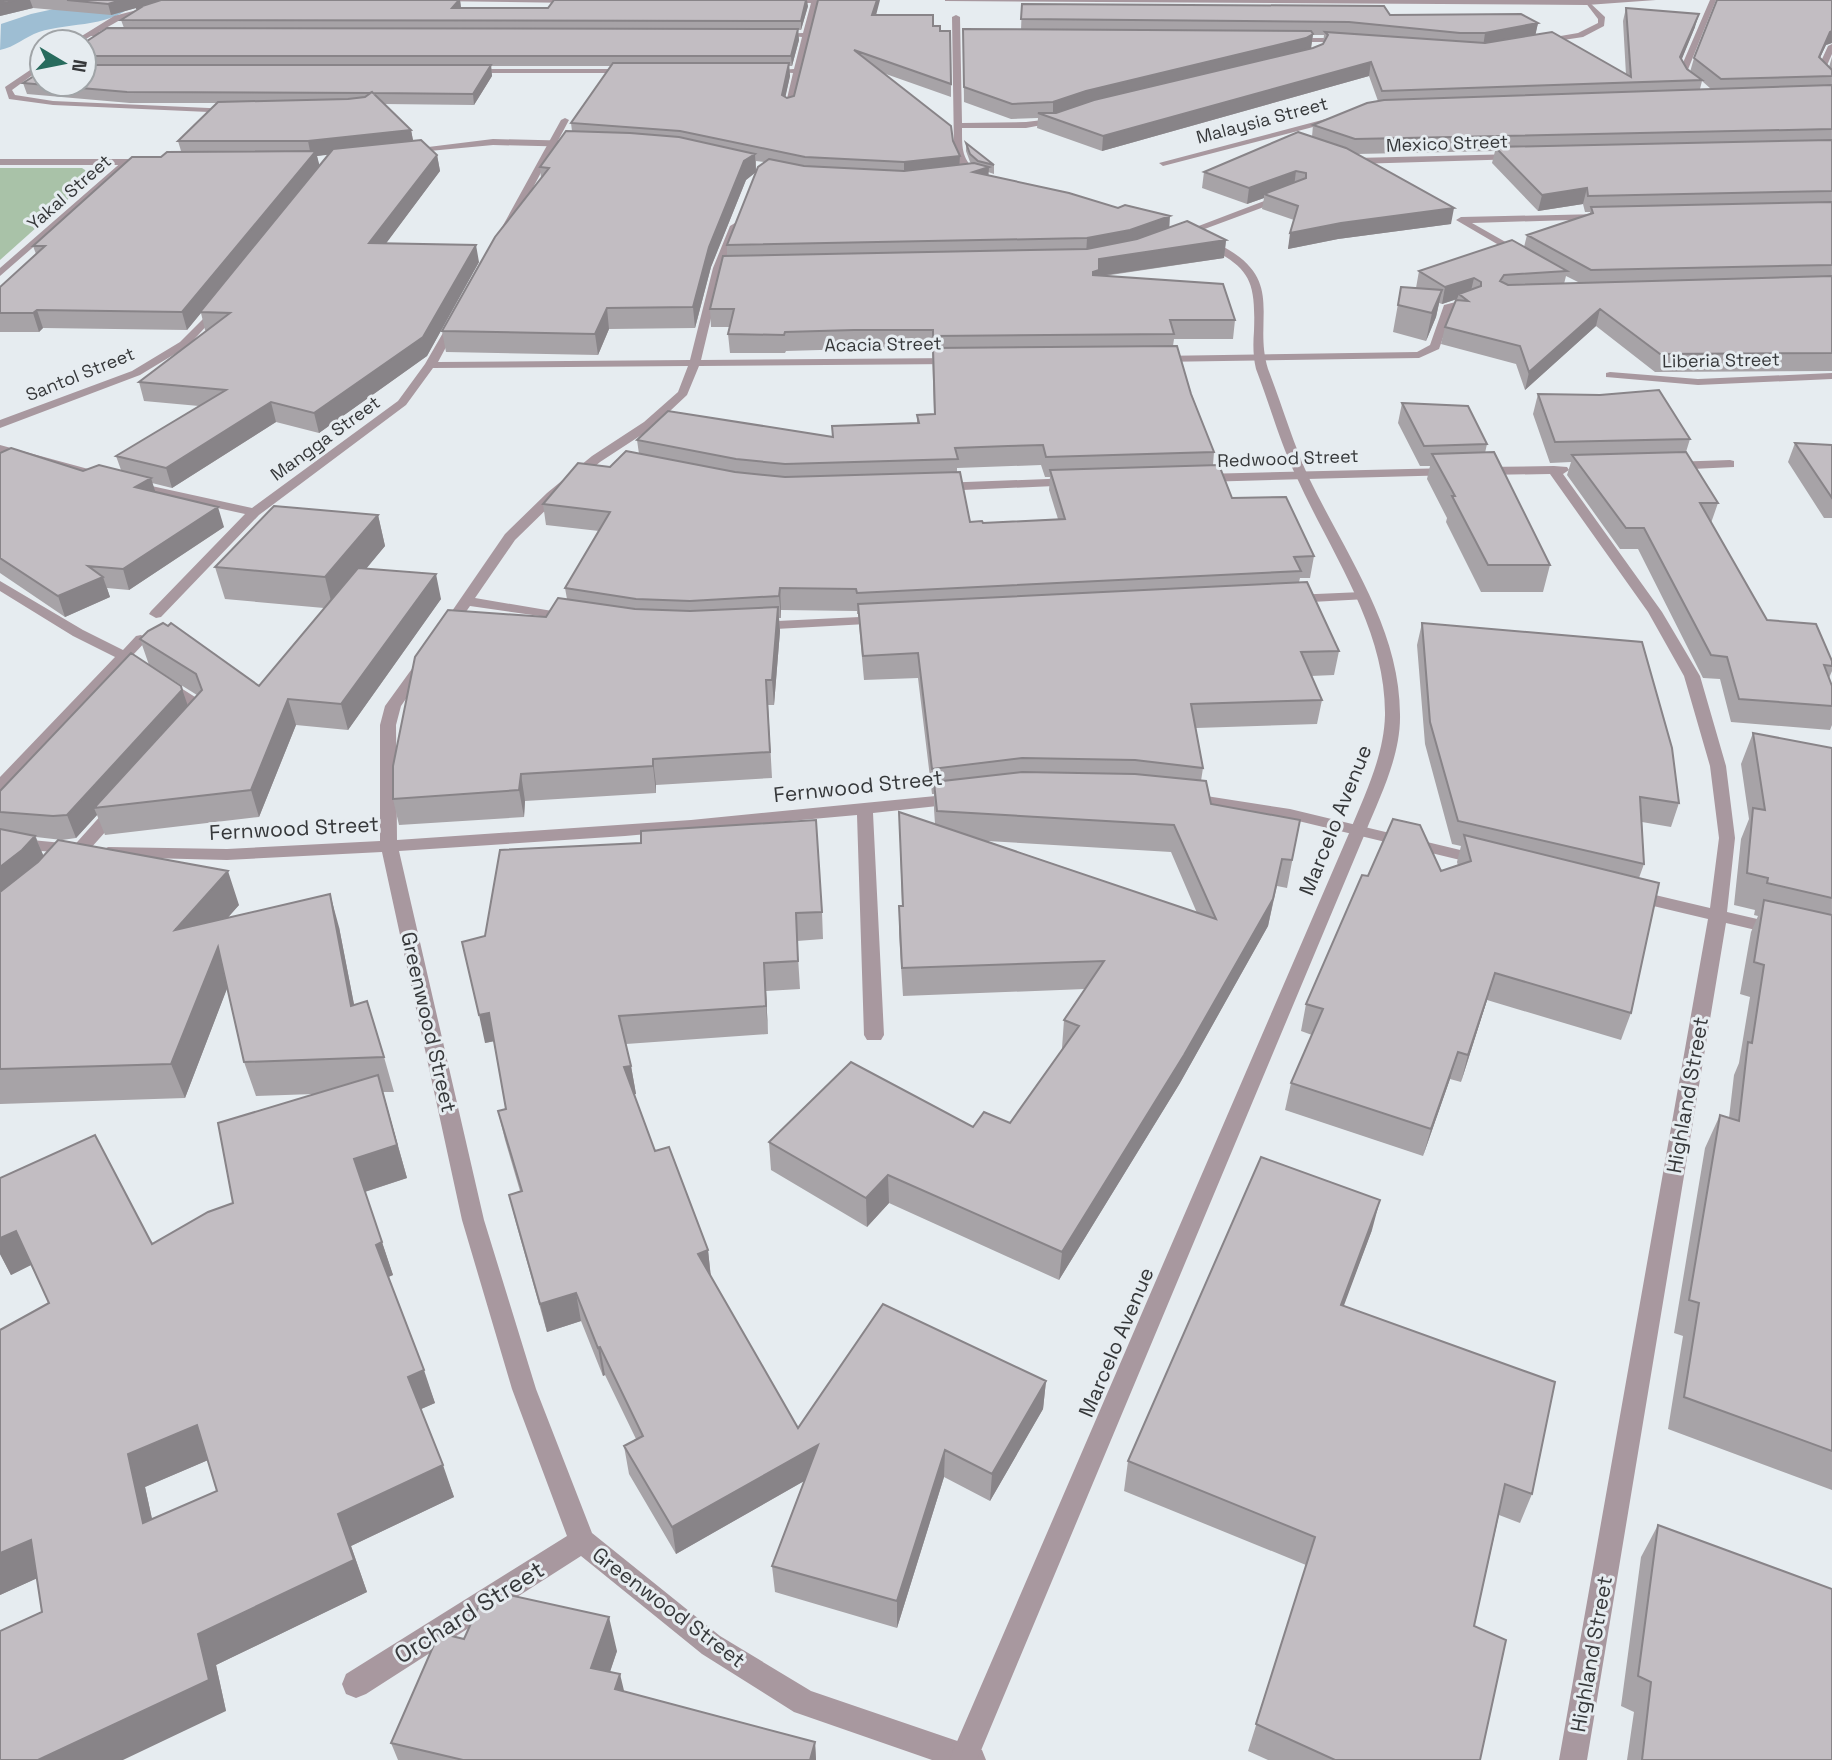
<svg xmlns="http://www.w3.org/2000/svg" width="1832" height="1760" font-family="'Space Grotesk',sans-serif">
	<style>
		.green { fill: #a9c2a8 }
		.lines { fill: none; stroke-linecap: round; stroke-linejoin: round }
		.river { fill: #9ebed3; fill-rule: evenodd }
		.service { fill: #a8989f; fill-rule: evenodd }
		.minor { fill: #a8989f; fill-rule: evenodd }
		.tertiary { fill: #a8989f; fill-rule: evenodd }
		.wall { fill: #a7a3a7; fill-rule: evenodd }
		.shaded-wall { fill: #888488 }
		.building { fill: #c2bdc2; stroke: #888488; stroke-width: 2; fill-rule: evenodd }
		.labels { text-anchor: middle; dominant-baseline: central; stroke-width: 6; stroke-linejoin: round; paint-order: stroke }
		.far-street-label { font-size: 18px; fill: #36383a; stroke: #e6ecf0 }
		.street-label { font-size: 21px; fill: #36383a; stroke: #e6ecf0 }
		.near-street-label { font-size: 24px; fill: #36383a; stroke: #e6ecf0 }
	</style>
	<rect width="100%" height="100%" fill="#e6ecf0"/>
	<path class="green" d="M0,168H82L94,176L0,260Z"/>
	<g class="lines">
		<path class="river" d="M95,0H136C117,28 69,22 39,32C25,37 15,47 0,50L1,24L31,14Z"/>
		<path class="service" d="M1656,0L1587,5L945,1V0Z
			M165,678L203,702L208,714L202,722H190L188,719L192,714L191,707L160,686L157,683L160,680Z
			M117,803L123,804L125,808L123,812L74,867H62L59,863L62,859L111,804Z"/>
		<path class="minor" d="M175,0H186L120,20L99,32H121L124,36H91L81,42H72L114,16Z
			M578,0L575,3L436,1V0Z
			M782,0H818L793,107L789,109L785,107L793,73L762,71L794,69L802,37L771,34L803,33L811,3H785Z
			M1710,0H1716L1687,72L1698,84L1694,86L1679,72Z
			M1585,2H1589L1605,17L1604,26L1583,37L1537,44V40L1578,33L1598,23V19Z
			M956,15L960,17L962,123L1026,122L1059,118L1063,121L1026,128H962C962,151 962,158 978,174L974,177L960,168L954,150L952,17Z
			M1290,38H1346L1350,40L1346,42H1287Z
			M1832,44V54L1825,70L1832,78V85L1817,70L1828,46Z
			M42,62V68L12,90L15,95L53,101L231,109L235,111L231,113L53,105L9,99L5,87Z
			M469,69H630L634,71L630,73H466Z
			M1356,111L1359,115L1163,166L1159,163Z
			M565,118L569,120L511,229L503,231L501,229L561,120Z
			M1517,154L1521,157L1520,159L1356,164L1352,161L1356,158Z
			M124,160L131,162L0,276V268Z
			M1285,193L1288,194V198L1183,237L1175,235Z
			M1601,214L1606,217L1604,219L1472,223L1525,253L1526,255L1521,258L1456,220L1461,217Z
			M735,223L740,226L723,268L701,360L955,358L961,361L955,364L699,366L687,395L652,428L600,462L557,499L515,540L475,598L570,614L575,615V621L470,606L451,633H441L439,630L505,534L547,493L592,456L644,422L678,392L688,366L433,368L406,405L259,515L161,617L156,618L149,614L151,611L245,514L140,491L0,453V445L147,485L252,508L398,401L425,364L451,319L460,321L438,362L690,360L713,268L730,226Z
			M1471,298L1475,299V303L1453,309L1439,349L1419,358L1158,362L1152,359L1158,356L1417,352L1430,345L1444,305Z
			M218,304L223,307L222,309L188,346L140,375L0,428V420L132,371L180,342Z
			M1610,372L1698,379L1832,373V379L1698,385L1606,377V373Z
			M1730,460L1734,461V467L1671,470L1665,466L1671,462Z
			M1554,466L1567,467L1569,470L1563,474L1662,612L1700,676L1726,766L1735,838L1727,912L1783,925L1786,929L1777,935L1726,923L1587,1760H1559L1708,919L1628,900L1625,896L1634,890L1710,908L1719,838L1710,766L1684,676L1648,612L1550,474L1482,475L1476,471L1482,467Z
			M1451,468L1455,469V475L1202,482L1196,478L1202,474Z
			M1073,478L1079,482L1077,485L940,491L934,487L940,483Z
			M0,581L83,630L123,650L136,636L141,635L148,639L6,790L0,792V777L115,657L73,636L0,591Z
			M1362,592L1367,593V599L1293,603L1286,599L1293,595Z
			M880,616L887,620L885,623L758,630L751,626L758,622Z
			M424,658L431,662L401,706L396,725L397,840L691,820L956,794L964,799L956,804L873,813L884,1035L881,1040H867L864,1035L857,815L625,836L399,851L484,1220L536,1389L592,1533L720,1636L811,1691L972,1746L982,1750L986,1760H932L794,1712L702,1654L581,1556L366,1694L356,1698L346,1694L342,1684L346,1674L567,1536L512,1389L462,1220L382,852L227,860L108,857L99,852L108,847L227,849L380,841V725L385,706L419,659Z
			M1187,793L1290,809L1481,855L1490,860L1481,865L1290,819L1181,802L1179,798L1181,794Z
			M0,837L73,844L82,849L73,854L0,847Z"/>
		<path class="tertiary" d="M493,139L579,141L583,144L579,147L493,145L408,153L404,150Z
			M0,159H150L154,162L150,165H0Z
			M1200,238C1210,237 1221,245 1229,250C1284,283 1253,321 1268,369C1282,405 1293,443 1309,478C1345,553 1400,628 1400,714C1401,755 1381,794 1366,831L977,1760H949L1350,831C1365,794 1384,756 1385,715C1386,629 1331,553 1297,478C1280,443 1270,405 1256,369C1253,356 1253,344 1254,331C1256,275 1248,268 1200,242Z"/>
	</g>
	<path class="wall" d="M0,0H460L461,8H548L808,6L801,30H798L799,40L792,66H789L790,76L785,97L787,98L794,96L876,15L933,26L940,31L951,84V97L883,73L953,141L960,156L959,165L972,164L970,162L966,151V143L994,165V174L988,172V175L1169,227L1226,240L1224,258L1104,276L1235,320L1233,339H1174L1173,346L1214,452L1213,465L1232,498L1314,556L1310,578H1300L1299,582L1339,651L1334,675L1311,676L1322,700L1317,724L1196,728L1203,768L1201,781L1211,804L1300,820L1287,888L1277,886L1268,926L1180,1083L1059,1280L889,1203L867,1227L771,1170L769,1142L973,1127L1010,1123L1063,1048H1062L1064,1020L1085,989L903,996L899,934V906H902L899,812L935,824L934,809V794H932L918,678L864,680L858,614H857V611L781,610V618H779L780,631L774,705H768L772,778L656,785V793L525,801L524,817L399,825L393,799L546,617L567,599L565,588L599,531L546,525L543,504L610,467L639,454L637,440L832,437V426L917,423V415L934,414L932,349H854L786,351L785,353H730L728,334L730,327H711L710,309L727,256V245L764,162L756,161V172L746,180L711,267L695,328L609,329L598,355L446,352L442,331L541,178L540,167L572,131L571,123L611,66H491L492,76L474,105L384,104L411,130L413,141L437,155L440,171L385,244L479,262L427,356L319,433L276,422L172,488L152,483L155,492L224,527L129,590L107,588L110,597L65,617L0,573V453L83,471L121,470L116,456L199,406L144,401L139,382L206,331L205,330L201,313L187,330L43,328L39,332H0V287L36,254L33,246L161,157L181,151L178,141L217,103H130L27,94L23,83L84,84V43L124,28L121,20L137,10L136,8L139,7L111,15L33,8L0,16ZM329,154L319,166L317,156ZM1041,465L1045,477H1050L1049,490L1058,519L983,523L970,522L957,472V468ZM987,841L1171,852L1197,913Z
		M1832,0V43L1826,45L1820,58L1829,67L1832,57V371L1655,372L1596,326L1525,390L1516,364L1441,344L1445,327L1457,299L1442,304L1439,303L1436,317L1426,341L1393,332L1401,287L1416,288L1419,271L1524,247L1527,235L1590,214V212H1585L1583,204L1538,211L1492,163L1495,151L1357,154L1451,224L1338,239L1288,249L1294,220L1262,209L1264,198L1247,204L1202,188L1204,172L1312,137L1313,125L1378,101L1369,76L1102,151L1037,128L1038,118L1011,119L964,102L963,29L1021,30L1022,4L1390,15L1538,23L1535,35L1626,75L1623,21L1626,8L1695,27L1681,60L1687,69L1690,72L1694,58ZM1313,35H1324L1323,44L1311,48ZM1702,81L1711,89H1700ZM1566,276L1580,283L1564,284Z
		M1538,394L1690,439L1686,452L1718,503L1711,523L1767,620L1832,661V671L1829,678L1832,686V725L1830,730L1731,722L1720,679L1703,678L1638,549H1620L1567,475L1571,462L1550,463L1533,414Z
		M1402,403L1487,444L1485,453L1550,565L1543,592H1481L1446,522L1447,518L1427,479L1430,466H1420L1398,423Z
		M1795,443L1832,445V518H1824L1788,462Z
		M378,515L385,546L366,568L441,599L348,730L296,725L259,817L105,835L97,815L76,838L62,840L36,837L43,855L239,905L228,917L339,927L354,1005L384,1057L394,1092H383L407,1178L365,1192L393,1275L388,1277L435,1403L421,1409L454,1497L351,1546L367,1592L216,1665L226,1711L42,1612L37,1578L0,1595L49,1303L31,1265L11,1275L0,1254V1178L152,1244L233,1203L314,1094L256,1096L244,1062L227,988L185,1098L0,1104V791L187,705L197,695L149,665L140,639L259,686L324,608L225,599L215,567ZM208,1460L217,1491L152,1519L145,1487Z
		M1422,623L1679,803L1671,827L1642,822L1644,864L1639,878L1631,1013L1621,1040L1487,1000L1461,1082L1450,1079L1423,1156L1285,1110L1291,1083L1312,1035L1301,1031L1306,1004L1368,876L1441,871L1458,866L1457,862L1461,846L1452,844L1425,744L1417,645Z
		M1753,733L1832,748V1490L1668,1429L1683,1336L1674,1333L1705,1148L1720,1115L1729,1118L1734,1075L1739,1063L1750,997L1740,994L1751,932L1758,916L1754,915L1755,910L1734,905L1741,839L1749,819L1741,764Z
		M641,843L822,912L823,939L797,941L800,989L766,991L768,1034L626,1044L631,1066L636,1094H634L655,1151L708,1250L711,1277L798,1428L1046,1381L1043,1409L990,1501L944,1477L897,1628L775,1592L772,1566L804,1481L676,1554L629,1474L624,1446L636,1439L605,1375L603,1376L581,1321L547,1332L516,1223L509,1195L520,1191L505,1140L498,1111L506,1109L494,1041L485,1043V936Z
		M1372,1230L1343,1306L1532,1494L1520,1523L1499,1515L1474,1626L1480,1760H1268L1248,1751L1306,1565L1124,1491L1128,1461Z
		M1658,1525L1832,1760H1627L1634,1712L1621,1706L1641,1557Z
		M464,1639L617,1651L610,1672L624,1691L815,1742L816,1760H398L391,1743Z"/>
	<path class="shaded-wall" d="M0,0H30L33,8L0,16Z
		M121,0H165L111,15L108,4Z
		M459,0H460L461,8H452Z
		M806,0H807L808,6L801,30V21Z
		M877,0H880L873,27L872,15Z
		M1699,14L1695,27L1677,71L1680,57Z
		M1538,23L1535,37L1483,47L1485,33Z
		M798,29L799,40L792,66L791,56Z
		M1832,31V43L1826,45L1814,70L1819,57L1830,32Z
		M1313,34L1311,48L1053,117V102L1086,91Z
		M1371,62L1369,76L1102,151L1103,136Z
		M789,63L790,76L783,108L782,95Z
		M491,65L492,76L474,105L473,94Z
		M411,130L414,145L317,156L320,167L187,330L182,312L311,156L308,141Z
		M755,154L756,172L746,180L711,267L695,328L693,307L709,247L744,161Z
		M437,155L440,171L373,261L369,243Z
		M960,156L959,170L904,176V162Z
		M989,167L988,184L973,172Z
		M1296,171L1294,187L1264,194V198L1247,204L1249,188Z
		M1587,188L1583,204L1538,211L1542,195Z
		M1454,208L1451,224L1338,239L1288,249L1290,233L1341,223Z
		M1170,216L1169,233L1086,255L1087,238Z
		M1226,240L1224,258L1099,276L1092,290L1093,272L1099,259Z
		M476,245L479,262L427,356L319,433L314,413Z
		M1474,278L1470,295L1459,294L1457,299L1442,304L1445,287Z
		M1442,290L1436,317L1426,341L1432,313Z
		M607,308L609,329L598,355L595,334Z
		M1600,309L1596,326L1525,390L1529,372Z
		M37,310L43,328L39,332L33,313Z
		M271,402L276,422L172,488L166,468Z
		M151,478L157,497L135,487Z
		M218,507L224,527L129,590L123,569Z
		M378,515L385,546L333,609L325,577Z
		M436,574L441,599L348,730L341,704Z
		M103,577L110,597L65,617L58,596Z
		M780,588L781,610V618L779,596Z
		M778,607L780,631L774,705L772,680Z
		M181,686L189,709L94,808L97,815L76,838L67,815Z
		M288,699L296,725L259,817L251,790Z
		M653,759L656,785V793L653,766Z
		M521,774L525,801L524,817L519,790Z
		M35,836L49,869L0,913V867Z
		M1282,859L1268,926L1180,1083L1059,1280L1062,1252Z
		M228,871L239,905L188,963L175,930Z
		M330,894L339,927L361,1040L351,1006Z
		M218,947L230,981L185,1098L171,1064Z
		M764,963L766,991L768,1034L766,1006Z
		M1495,973L1487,1000L1461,1082L1468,1055Z
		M489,1013L495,1041L485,1043L479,1015Z
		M1458,1052L1450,1079L1423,1156L1431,1129Z
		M631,1066L636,1094L628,1096L624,1067Z
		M378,1075L407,1178L364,1192L354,1159Z
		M888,1175L889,1203L867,1227L866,1198Z
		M1380,1200L1372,1230L1333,1335L1341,1305Z
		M16,1231L33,1264L11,1275L0,1254V1238Z
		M382,1242L393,1275L386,1278L376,1245Z
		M708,1250L711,1279L698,1254Z
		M576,1293L581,1321L547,1332L540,1304Z
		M600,1347L605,1375L603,1376L598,1348Z
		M424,1370L435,1403L419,1410L408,1377Z
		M1046,1381L1043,1409L990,1501L992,1474Z
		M197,1425L213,1458L145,1487L160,1555L143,1523L128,1454Z
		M818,1445L820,1472L676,1554L672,1527Z
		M945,1450L944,1477L897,1628V1601Z
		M443,1465L454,1497L351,1546L367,1592L216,1665L226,1711L123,1760H38L198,1634L338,1514Z
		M31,1540L51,1572L0,1595V1553Z
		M609,1617L617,1651L600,1701L591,1668Z
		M620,1674L628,1707L615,1689Z
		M815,1742L816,1760H810Z"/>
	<path class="building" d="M7,0H16L0,4V2Z
		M67,0H121L108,4Z
		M161,0H459L452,8H548L554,0H806L801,21L121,20L140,8H136Z
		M818,0H877L872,15H933V26H940V31H950L951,84L854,50L951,126L953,141L960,156L904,162L805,157L680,131L571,123L613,63H789L782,95L787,98L794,96Z
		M1717,0H1832V31L1830,32L1819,57L1832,70V76L1721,79L1694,58Z
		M1022,4L1384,6L1390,15L1521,14L1538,23L1485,33H1460L1349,22L1021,19Z
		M1626,8L1699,14L1680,57L1687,69L1702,80L1382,91L1371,62L1103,136L1038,113H1056L1094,100L1313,48L1323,44L1328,35L1325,32L1485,43L1552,32L1631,77Z
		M107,28L798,29L791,56H84V43Z
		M963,29L1311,31L1313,34L1306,38L1086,91L1053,102L1012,104L964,87Z
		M84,65H491L473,94L373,93L372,92L370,93L127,92L23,83L42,71V84H84Z
		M1832,85V129L1355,139L1313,125L1367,103L1384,100Z
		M372,92L411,130L308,141H178L218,102L348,99L365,97Z
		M566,131L630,133L679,137L755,154L744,161L709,247L693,307L607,308L595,334L442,331L495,237L549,168L540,167Z
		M1298,132L1346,148L1454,208L1341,223L1290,233L1298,206L1264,194L1306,178V173L1296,171L1249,188L1204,172Z
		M421,140L437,155L369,243L476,245L423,337L314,413L271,402L166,468L116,456L226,390L139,382L230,313L200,312L333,149Z
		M1832,140V191L1588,196L1587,188L1542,195L1495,147Z
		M966,143L994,165L978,161L970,154Z
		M316,151L182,312L37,310L33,313H0V287L45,246H33L132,157H161L167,152Z
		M769,159L804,166L904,171L974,163L989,167L973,172L1069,193L1118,208L1125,205L1170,216L1130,230L1087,238L727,245L758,167Z
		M1832,202V265L1591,270L1527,235L1593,213L1591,207Z
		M1187,221L1226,240L1099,259V270L1093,272V275L1223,284L1235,320H1170L1174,334L933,336V330H854L785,332L784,335L728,334L734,309H710L723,256L1087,249L1137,239Z
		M1512,240L1567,271L1504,275L1500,281L1508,285L1832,276V353L1660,354L1600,309L1529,372L1520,346L1445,327L1456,300L1468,301L1459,294L1481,286V282L1474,278L1445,287L1419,271Z
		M1401,287L1442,290L1432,313L1398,305Z
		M1177,346L1191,394L1214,452L1046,457L1043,445L1008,446L955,448L958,459L785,464L736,459L637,440L668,411L833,437L832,426L919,423L917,415L935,414L933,348Z
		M1659,390L1690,439L1555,442L1538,394L1600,395Z
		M1402,403L1468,406L1487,444L1424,446Z
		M1795,443L1832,445V498Z
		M11,448L83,471L99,465L151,478L135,487L218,507L123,569L88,566L103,577L58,596L0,558V453Z
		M626,451L735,472L785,477L960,472L970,522L982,521L983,523L1065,519L1050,470L1219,465L1232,498L1286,497L1314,556L1294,557L1301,571L857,593L856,589L780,588L779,596L690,601L636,599L565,588L610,512L543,504L578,463L610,467Z
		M1494,452L1550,565H1488L1452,496H1455L1432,454Z
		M1686,452L1718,503H1700L1767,620L1816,624L1832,661V666L1824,665L1832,686V706L1739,699L1727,657L1711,655L1644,528H1626L1572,455Z
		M274,506L378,515L325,577L215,567Z
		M358,568L436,574L341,704L288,699L251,790L94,808L202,690L196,674L140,639L148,631L163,623L168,626L171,623L259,686Z
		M1307,582L1339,651L1301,652L1322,700L1191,704L1203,768L1135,760L1022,758L932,769L918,653L863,656L858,604Z
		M558,598L635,609L690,611L778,607L772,680H766L770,752L653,759V766L521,774L519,790L393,799V766L415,657L448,610L546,617Z
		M1422,623L1642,642L1672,748L1679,803L1640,797L1644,864L1458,821L1430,722Z
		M131,653L181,686L182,690L67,815L53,816L0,812V791Z
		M1753,733L1832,748V898L1767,883L1768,878L1747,873L1753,808L1765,810Z
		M1022,772L1135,774L1206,781L1211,804L1300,820L1292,860L1282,859L1273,899L1184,1055L1062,1252L888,1175L866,1198L769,1142L851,1062L973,1127L984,1112L1010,1123L1079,1026L1064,1020L1104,961L902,968L899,906H903L899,812L1216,919L1174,825L937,811L934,782Z
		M1393,819L1420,825L1441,871L1471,861L1464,835L1659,883L1631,1013L1495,973L1468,1055L1458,1052L1431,1129L1291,1083L1323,1009L1306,1004L1362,875L1368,876Z
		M816,820L822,912L796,913L798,961L764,963L766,1006L619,1016L631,1066L624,1067L655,1151L669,1147L708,1250L698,1254L798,1428L883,1304L1046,1381L992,1474L945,1450L897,1601L772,1566L818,1445L672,1527L624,1446L643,1436L600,1347L598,1348L576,1293L540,1304L509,1195L522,1191L498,1111L506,1109L489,1013L479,1015L462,942L485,936L500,850L641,843V831Z
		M0,829L35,836L22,850L0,867Z
		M58,840L228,871L175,930L330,894L351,1006L367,1001L384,1057L244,1062L218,947L171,1064L0,1069V892L38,862Z
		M1764,900L1832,915V1451L1684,1397L1699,1303L1689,1300L1720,1115L1739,1121L1748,1042L1752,1043L1764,965L1754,962Z
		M378,1075L397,1145L354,1159L382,1242L376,1245L424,1370L408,1377L443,1465L338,1514L354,1560L198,1634L209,1680L38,1760H0V1631L42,1612L31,1540L0,1553V1330L49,1303L16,1231L0,1238V1178L95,1135L152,1244L208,1212L233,1203L218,1123ZM197,1425L217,1491L143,1523L128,1454Z
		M1261,1157L1380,1200L1341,1305L1555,1382L1532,1494L1505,1484L1474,1626L1506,1640L1480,1760H1335L1256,1724L1315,1537L1128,1461Z
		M1658,1525L1832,1589V1760H1642L1651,1682L1638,1676Z
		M486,1590L609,1617L591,1668L620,1674L615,1689L815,1742L810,1760H463L391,1743L439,1633L464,1639Z"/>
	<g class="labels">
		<g class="far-street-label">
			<text transform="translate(1262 120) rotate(-15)">Malaysia Street</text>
			<text transform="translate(1447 143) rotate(-2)">Mexico Street</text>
			<text transform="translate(69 192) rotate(-41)">Yakal Street</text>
			<text transform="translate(883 344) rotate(-1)">Acacia Street</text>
			<text transform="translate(1721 360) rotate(-1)">Liberia Street</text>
			<text transform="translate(80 374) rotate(-22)">Santol Street</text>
			<text transform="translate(325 438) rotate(-36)">Mangga Street</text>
			<text transform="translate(1288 458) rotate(-2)">Redwood Street</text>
		</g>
		<g class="street-label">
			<text transform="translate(858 786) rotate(-6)">Fernwood Street</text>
			<text transform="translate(1335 820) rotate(-68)">Marcelo Avenue</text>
			<text transform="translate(294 828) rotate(-3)">Fernwood Street</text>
			<text transform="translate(429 1022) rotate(77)">Greenwood Street</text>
			<text transform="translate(1687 1095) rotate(-80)">Highland Street</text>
			<text transform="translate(1116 1342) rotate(-67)">Marcelo Avenue</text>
			<text transform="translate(669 1607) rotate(37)">Greenwood Street</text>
			<text transform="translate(1591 1654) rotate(-80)">Highland Street</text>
		</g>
		<g class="near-street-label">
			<text transform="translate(469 1612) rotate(-32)">Orchard Street</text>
		</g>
	</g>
	<g transform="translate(63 63) rotate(100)"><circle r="33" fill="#e6ecf0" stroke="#a0a4a7" stroke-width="2"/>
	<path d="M0-5L12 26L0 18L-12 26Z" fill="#276b5d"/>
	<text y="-10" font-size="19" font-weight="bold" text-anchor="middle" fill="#36383a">N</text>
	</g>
</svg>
